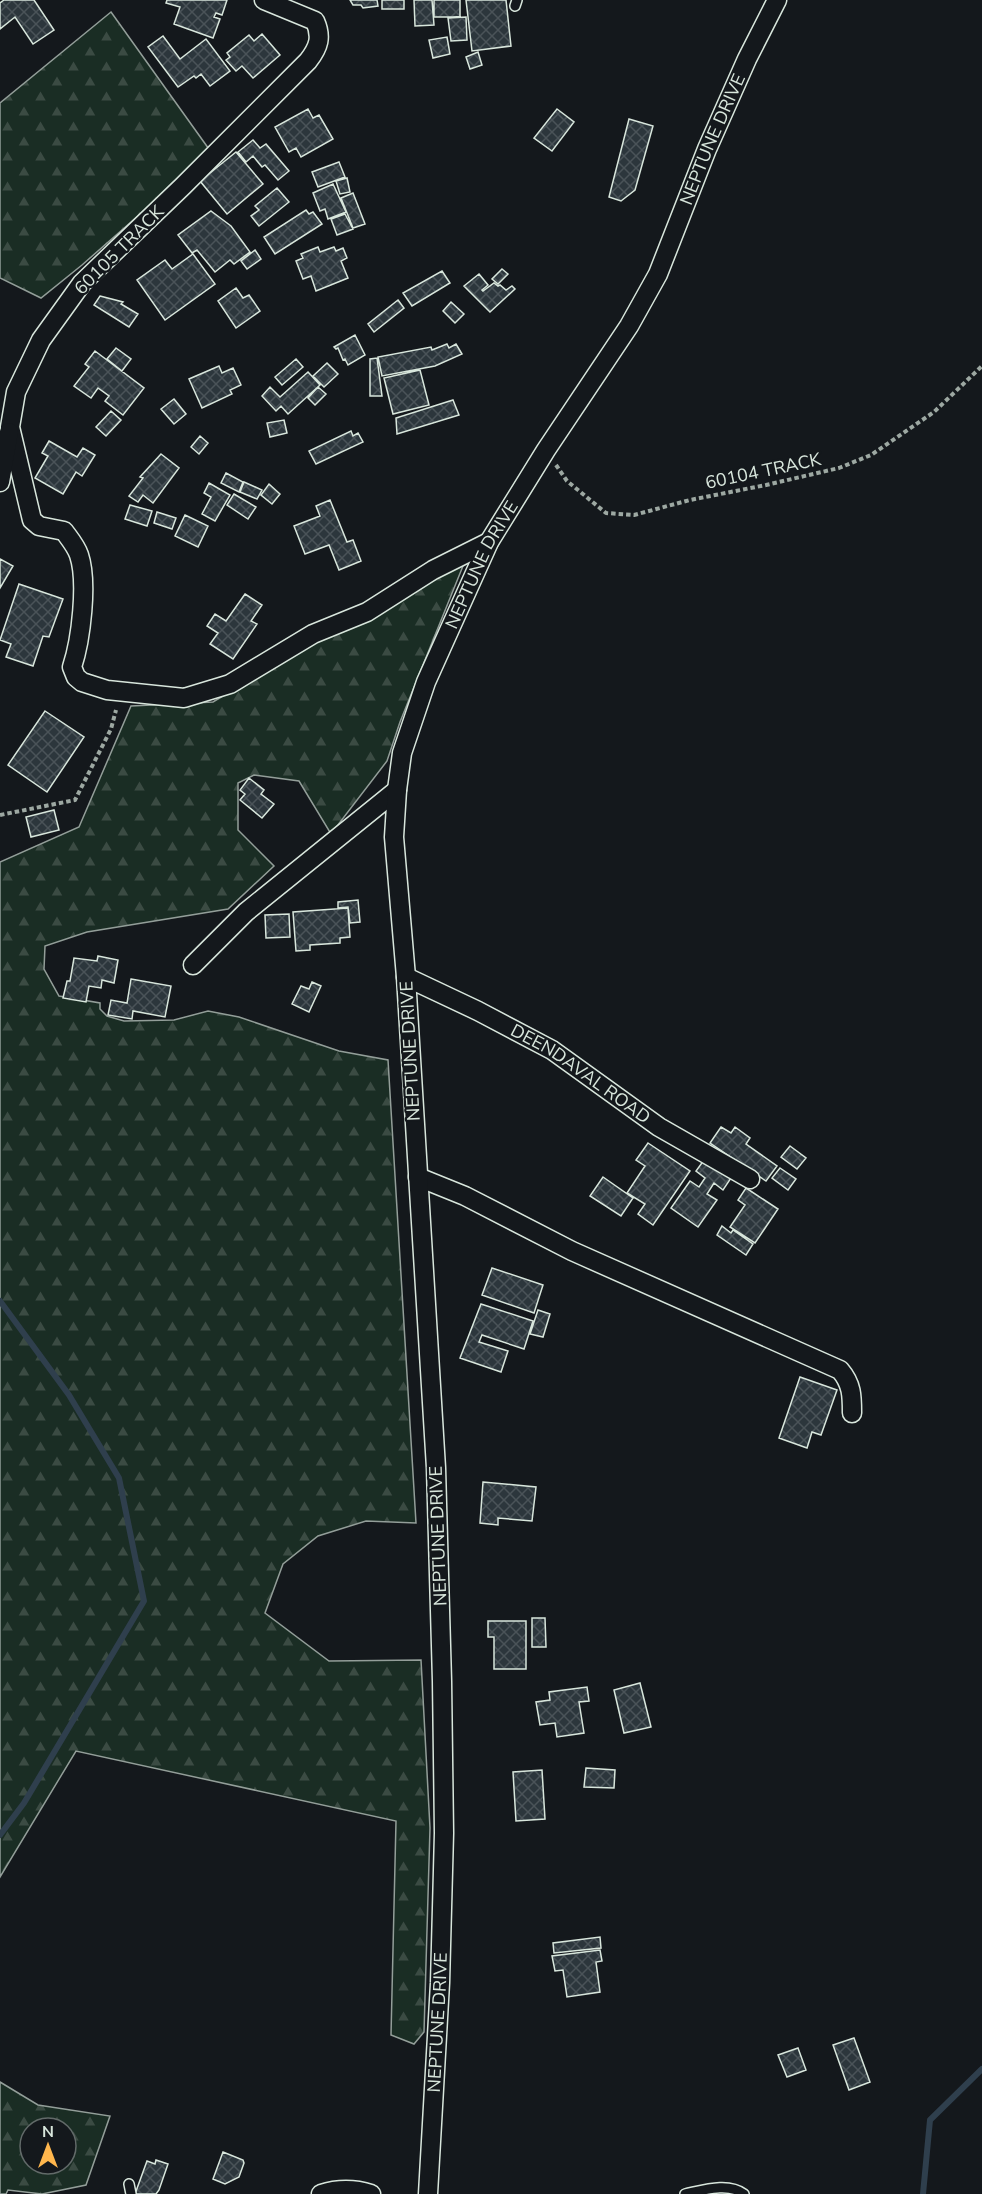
<svg xmlns="http://www.w3.org/2000/svg" width="982" height="2194" font-family="'Nunito Sans',sans-serif">
	<style>
		.forest { fill: url(#forest-firs); stroke: #939e99; stroke-width: 1.5; fill-rule: evenodd }
		.lines { fill: none; stroke-linecap: round; stroke-linejoin: round }
		.stream { stroke: #2f3f4d; stroke-width: 6 }
		.building { fill: url(#building-cross-hatch); stroke: #d8e6dc; stroke-width: 1.5 }
		.lane-casing { stroke: #d8e6dc; stroke-width: 12 }
		.street-casing { stroke: #d8e6dc; stroke-width: 21 }
		.path { stroke: #9da8a2; stroke-width: 4; stroke-dasharray: 4.5 3; stroke-linecap: butt }
		.lane { stroke: #14181c; stroke-width: 9 }
		.street { stroke: #14181c; stroke-width: 18 }
		.labels { text-anchor: middle; dominant-baseline: central; stroke-width: 4.5; stroke-linejoin: round; paint-order: stroke }
		.street-label { font-size: 18px; fill: #d8e6dc; stroke: #14181c }
	</style>
	<defs>
		<pattern id="forest-firs" width="22" height="20" patternUnits="userSpaceOnUse" patternTransform="scale(1.5)"><rect width="22" height="20" fill="#1a2d24"/><path d="M5 1l3.5 6h-7zM16 11l3.5 6h-7z" fill="#3b4b43"/></pattern>
		<pattern id="building-cross-hatch" width="8" height="8" patternUnits="userSpaceOnUse" patternTransform="scale(1.5)"><rect width="8" height="8" fill="#2c363c"/><path d="M0 0l8 8M0 8l8-8" fill="none" stroke="#4a5358"/></pattern>
	</defs>
	<rect width="100%" height="100%" fill="#14181c"/>
	<path class="forest" d="M111,12L211,152L82,265L41,298L0,278V103Z
		M465,561L400,722L387,761L331,834L299,781L254,775L238,783V830L274,866L228,909L87,932L45,946L44,969L59,996L100,1003V1009L107,1016L124,1021L174,1020L208,1011L239,1017L339,1051L388,1060L416,1523L366,1521L318,1536L283,1564L265,1613L329,1661L421,1660L430,1828L424,2032L414,2044L391,2035L396,1821L76,1751L0,1877V862L79,827L131,706L213,702L320,638Z
		M0,2082L38,2105L110,2116L86,2185L42,2194L8,2190L6,2194H0ZM30,2128H66V2164H30Z"/>
	<g class="lines">
		<path class="stream" d="M0,1301L69,1395L119,1478L144,1601L24,1803L0,1835
			M923,2194L930,2120L982,2069"/>
	</g>
	<path class="building" d="M4,0H34L54,30L33,44L15,17L0,29V3Z
		M167,0H227L222,15L216,13L214,17L220,19L213,38L174,24L180,7L166,3Z
		M350,0H377L378,6L363,8L361,5H353Z
		M382,0H404V9H382Z
		M414,0H432L434,25L415,26Z
		M434,0H460V17H434Z
		M466,0H506L511,46L472,51Z
		M466,17L467,40L451,41L448,18Z
		M262,34L280,55L253,78L242,66L236,71L226,60L230,57L227,53L249,35L254,41Z
		M163,36L180,59L206,39L230,71L210,86L201,74L196,78L194,76L178,87L148,47Z
		M447,37L450,54L433,58L429,40Z
		M478,52L482,65L470,69L466,57Z
		M308,109L313,118L319,115L333,139L301,157L296,148L289,152L275,127Z
		M557,109L574,122L552,151L534,138Z
		M629,119L653,126L635,190L621,201L609,197Z
		M253,140L260,148L266,144L289,171L278,180L265,165L262,167L253,156L246,162L238,152Z
		M236,152L263,184L227,214L200,181Z
		M339,162L345,177L318,187L312,172Z
		M347,178L350,192L340,194L336,181Z
		M333,184L346,212L328,219L325,209L320,211L313,193Z
		M277,188L289,202L259,226L251,216L259,210L255,206Z
		M353,193L365,224L353,228L341,198Z
		M306,210L309,214L313,212L322,224L275,254L264,237Z
		M211,211L231,226L250,252L234,264L230,260L215,272L197,250L192,253L178,235Z
		M345,214L353,229L337,235L331,219Z
		M318,247L320,252L334,247L336,251L343,248L347,258L341,261L348,278L316,291L311,276L303,279L296,261L303,258L301,254Z
		M255,250L261,259L247,269L241,261Z
		M193,254L215,284L165,320L137,280L165,260L172,269Z
		M502,269L508,274L498,284L492,279Z
		M442,271L450,283L412,306L403,293Z
		M479,274L488,285L482,290L483,291L494,283L498,286L500,285L506,290L512,286L515,289L490,312L464,286Z
		M236,288L243,298L249,295L260,311L236,328L218,301Z
		M100,296L123,302L121,304L138,314L129,327L94,305Z
		M398,300L404,308L374,332L368,324Z
		M451,302L464,314L455,323L443,311Z
		M355,335L365,355L348,365L345,359L343,360L338,348L336,349L334,347Z
		M447,344L449,348L456,344L462,354L435,366L382,376L378,357L431,347L432,350Z
		M116,348L131,359L122,371L107,359Z
		M95,351L144,388L123,415L105,401L109,396L98,388L91,398L74,386L89,367L85,364Z
		M377,358L382,396H370V359Z
		M296,359L303,367L282,385L275,377Z
		M327,363L338,374L324,387L313,376Z
		M219,366L222,373L233,368L241,385L230,390L232,394L202,408L189,379Z
		M420,370L429,405L393,414L384,378Z
		M308,372L320,385L288,414L281,406L276,411L262,396L270,387L280,397Z
		M318,387L326,394L315,405L308,398Z
		M174,399L186,414L174,424L161,409Z
		M453,400L459,415L397,434L396,418Z
		M111,411L121,420L106,436L96,427Z
		M284,420L287,433L270,437L267,423Z
		M351,431L353,436L358,433L363,442L316,464L309,451Z
		M200,436L208,443L199,454L191,447Z
		M49,441L77,457L83,448L95,455L82,476L76,472L63,494L35,478L48,456L42,453Z
		M161,454L179,468L153,503L143,495L138,502L129,496L143,478L140,477Z
		M226,473L243,482L239,492L221,483Z
		M244,482L262,490L257,499L240,492Z
		M209,483L230,495L215,521L202,514L211,497L204,493Z
		M269,484L280,494L272,504L261,495Z
		M234,494L256,507L248,519L227,505Z
		M330,500L347,542L353,540L361,561L339,570L329,545L305,554L294,526L320,516L316,506Z
		M130,505L152,511L147,526L125,519Z
		M157,512L176,518L172,529L154,523Z
		M185,515L208,526L198,547L175,536Z
		M0,559L13,566L0,588Z
		M19,584L63,599L49,637L43,636L33,666L6,657L11,644L0,640Z
		M245,594L262,605L251,621L257,624L233,659L210,644L218,633L207,626L215,614L226,621Z
		M45,711L84,737L47,792L8,765Z
		M249,778L264,790L261,794L274,804L262,818L240,800L245,794L240,790Z
		M54,810L59,830L31,837L26,817Z
		M358,900L360,922L350,923L348,907L338,908V902Z
		M348,908L350,937L340,938V943L310,945V950L296,951L293,912Z
		M289,914L290,937L266,938L265,915Z
		M98,956L118,960L114,983L102,980L101,988L89,986L86,1002L63,998L67,981H70L74,958L97,961Z
		M131,979L171,986L165,1017L133,1011L132,1019L108,1015L111,1000L127,1003Z
		M312,982L321,986L309,1012L292,1004L301,986L309,989Z
		M721,1127L731,1133L735,1127L750,1138L746,1144L777,1166L766,1181L710,1143Z
		M648,1143L690,1171L653,1225L638,1214L645,1204L627,1193L645,1166L636,1160Z
		M790,1146L806,1158L797,1169L781,1157Z
		M704,1160L731,1178L723,1190L714,1183L707,1194L717,1200L698,1227L671,1208L690,1181L699,1187L705,1178L696,1171Z
		M780,1168L796,1179L788,1190L772,1178Z
		M603,1177L633,1198L621,1216L590,1196Z
		M746,1188L778,1209L755,1243L730,1227L745,1205L738,1200Z
		M722,1226L731,1233L733,1230L753,1244L746,1255L717,1235Z
		M492,1268L543,1285L534,1313L482,1295Z
		M481,1304L533,1321L524,1349L482,1335L479,1342L508,1351L501,1372L460,1358Z
		M538,1310L550,1314L543,1337L530,1334Z
		M800,1377L837,1390L821,1435L812,1432L807,1448L779,1438Z
		M483,1482L536,1487L532,1521L498,1518V1525L480,1523Z
		M532,1618H545L546,1647H532Z
		M488,1621H526V1669H494V1637H488Z
		M640,1683L651,1727L624,1733L614,1690Z
		M587,1687L589,1701L579,1702L584,1733L557,1737L555,1723L540,1725L536,1702L550,1700L549,1692Z
		M586,1768L615,1770L614,1788L584,1787Z
		M542,1770L545,1819L516,1821L513,1772Z
		M600,1937L601,1948L554,1953L553,1943Z
		M600,1950L602,1961L596,1962L600,1992L567,1997L563,1970L555,1971L552,1956Z
		M854,2038L870,2082L849,2090L833,2045Z
		M798,2048L806,2070L787,2077L778,2055Z
		M223,2152L243,2160L244,2163L239,2177L225,2184L213,2179Z
		M156,2160L168,2164L159,2190L156,2194H135L147,2161L155,2164Z"/>
	<g class="lines">
		<defs>
			<path id="lane" d="M515,6L517,0
				M129,2184L131,2194
				M685,2194C704,2190 728,2182 744,2194"/>
			<g id="street">
				<path d="M264,0L315,21C322,37 319,47 308,61L183,186L82,283L41,340L16,392L10,427L32,520L39,526L64,531C69,538 76,546 79,555C88,582 81,640 72,667L76,677L82,682L107,690L184,698L230,684L313,634L367,612L433,570L489,542"/>
				<path d="M0,482L9,432"/>
				<path d="M193,965L246,912L397,790"/>
				<path id="s1" d="M406,977L478,1011L552,1050L659,1127L750,1179"/>
				<path d="M418,1177L465,1196L572,1251L840,1370C852,1384 852,1396 852,1413"/>
				<path d="M321,2194C337,2189 355,2189 371,2194"/>
				<path id="s2" d="M428,2194L440,1983L444,1833L442,1681L436,1468L406,977L394,837L397,790L402,753L426,682L489,542L546,450L629,326L658,274L707,149L747,59L777,0"/>
			</g>
		</defs>
		<use href="#lane" class="lane-casing"/>
		<use href="#street" class="street-casing"/>
		<path class="path" d="M556,465L567,481L606,513L634,515L690,500L766,485L839,468L871,455L934,412L982,366
			M0,815L75,800L111,729L116,710"/>
		<use href="#lane" class="lane"/>
		<use href="#street" class="street"/>
	</g>
	<g class="labels">
		<g class="street-label">
			<text stroke="none"><textPath href="#s2" startOffset="2134">NEPTUNE DRIVE</textPath></text>
			<text transform="translate(119 250) rotate(-45)">60105 TRACK</text>
			<text transform="translate(763 471) rotate(-12)">60104 TRACK</text>
			<text stroke="none"><textPath href="#s2" startOffset="1648">NEPTUNE DRIVE</textPath></text>
			<text transform="translate(410 1051) rotate(-93)">NEPTUNE DRIVE</text>
			<text stroke="none"><textPath href="#s1" startOffset="200">DEENDAVAL ROAD</textPath></text>
			<text transform="translate(438 1536) rotate(-92)">NEPTUNE DRIVE</text>
			<text stroke="none"><textPath href="#s2" startOffset="172">NEPTUNE DRIVE</textPath></text>
		</g>
	</g>
	<g transform="translate(48 2146)"><circle r="28" fill="#14181c" stroke="#626a69" stroke-width="1.5"/>
	<path d="M0-4.5L10 22L0 15L-10 22Z" fill="#ffb74d"/>
	<text y="-9" font-size="16" font-weight="bold" text-anchor="middle" fill="#d8e6dc">N</text>
	</g>
</svg>
